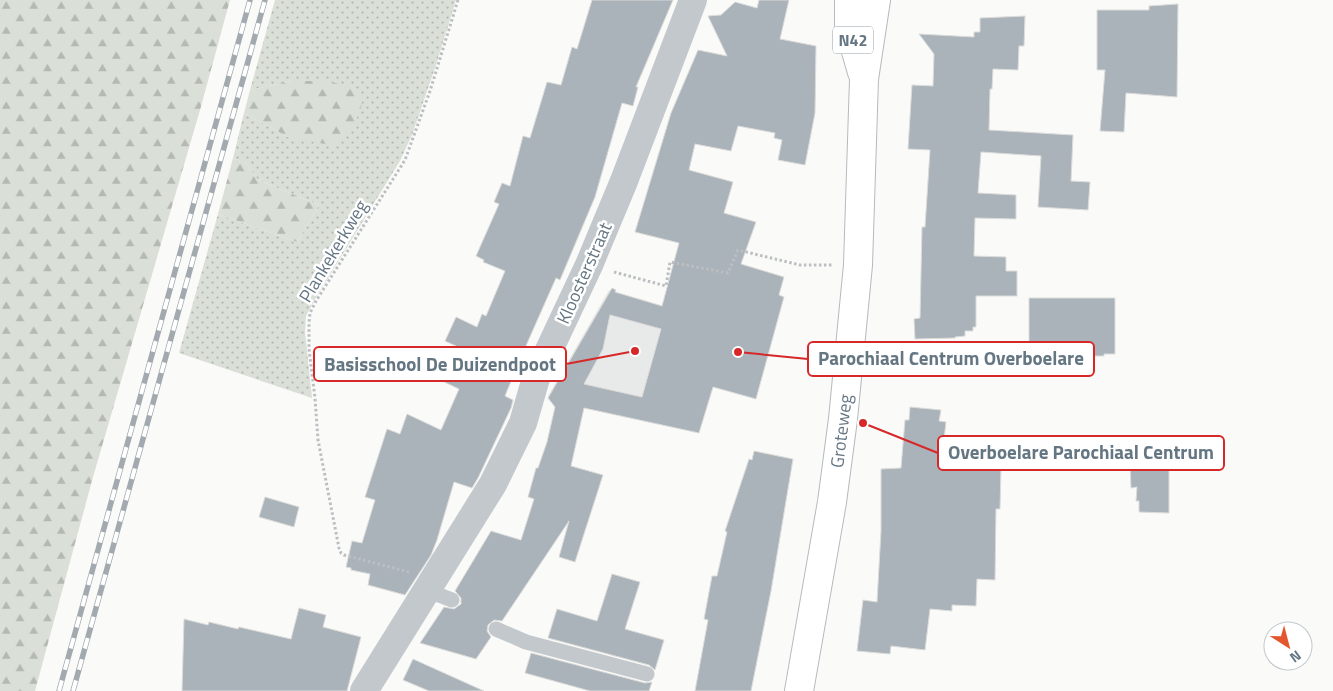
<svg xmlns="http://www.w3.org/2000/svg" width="1333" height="691" font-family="'Titillium Web',sans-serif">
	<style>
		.built { fill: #e8e9e9 }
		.grass { fill: url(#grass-dots) }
		.forest { fill: url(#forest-firs) }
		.building { fill: #aab3b9; stroke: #dcdcda; fill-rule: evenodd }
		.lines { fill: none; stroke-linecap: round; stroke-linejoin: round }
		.primary-casing { stroke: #b5babe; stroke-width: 30 }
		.path { stroke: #bbbfc2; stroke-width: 3; stroke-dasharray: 2.5 2.5; stroke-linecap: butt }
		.service { stroke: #c3c8cc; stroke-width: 15 }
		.minor { stroke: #c3c8cc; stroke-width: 28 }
		.primary { stroke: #fff; stroke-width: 28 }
		.rail-casing { stroke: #a2aab0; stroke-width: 5.5 }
		.rail { stroke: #fff; stroke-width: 4; stroke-dasharray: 11; stroke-linecap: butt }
		.labels { text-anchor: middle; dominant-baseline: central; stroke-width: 5; stroke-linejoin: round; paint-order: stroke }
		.shield { fill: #fff; stroke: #939fa8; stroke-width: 1 }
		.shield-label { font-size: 16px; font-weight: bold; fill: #657683 }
		.street-label { font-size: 18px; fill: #657683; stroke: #fff }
		.leader { fill: none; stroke: #d62828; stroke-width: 2 }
		.callout-dot { fill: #d62828; stroke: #fff; stroke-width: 2 }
		.callout { fill: #fff; stroke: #d62828; stroke-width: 2 }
		.callout-label { font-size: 19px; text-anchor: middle; font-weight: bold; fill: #657683 }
	</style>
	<defs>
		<pattern id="grass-dots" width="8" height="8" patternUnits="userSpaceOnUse" patternTransform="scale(1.25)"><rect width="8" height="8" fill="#dadfd7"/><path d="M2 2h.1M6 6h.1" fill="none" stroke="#b4b9b4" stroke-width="1.8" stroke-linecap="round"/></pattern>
		<pattern id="forest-firs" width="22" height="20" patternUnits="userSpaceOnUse" patternTransform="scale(1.25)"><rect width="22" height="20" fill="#dadfd7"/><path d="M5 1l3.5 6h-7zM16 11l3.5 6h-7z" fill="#b4b9b4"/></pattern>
	</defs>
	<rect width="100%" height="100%" fill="#fafaf8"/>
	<path class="built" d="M609,290L698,316L710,391L699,433L549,399L548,396Z"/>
	<path class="grass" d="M275,0H456L435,68L412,135L400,161L315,299L306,316L305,332L312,398L179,353L218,214L297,242L319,205L258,180L246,163L233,158L244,113L290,138L327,81H292L250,90Z"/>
	<path class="forest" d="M0,0H230L200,110L93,477L35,691H0Z
		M292,81H327L359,89C360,92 362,97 362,101C361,119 344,135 332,145L290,138L244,113L250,90Z
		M233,158L246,163L258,180L319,205L297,242L218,214Z"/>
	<path class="building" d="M592,0H673L636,87H638L633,106L622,103L595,197L560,280L556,278L521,357L505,396L513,400L511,408L478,478L472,488L454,482L437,540L431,555L405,595L368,585L370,574L351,570V568L346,567L352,541L362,543L375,500L365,497L387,429L400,434L407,414L441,430L459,389L440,380L456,346L445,341L456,317L477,327L482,314L486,316L505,271L483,262L484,260L476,256L499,204L494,202L502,183L510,186L523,136L530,138L547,82L561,85L572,47L577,49Z
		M759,0H789L780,39L816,46L815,113L805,165L778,160L782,140L774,138L775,133L738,126L731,151L695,144L689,170L733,182L724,213L756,222L741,264L784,277L779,295L784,297L756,399L713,387L699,433L584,408L571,466L603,475L575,562L559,557L569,521L502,621L494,620L488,625L487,631L491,637L476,659L420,643L444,607L454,609L461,604V598L455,591L491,531L521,540L534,499L528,497L536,468H538L547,442L555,407L548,398L612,288L616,290L615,292L662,306L679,243L635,232L671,113L698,50L727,56L708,16L721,15L735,2L757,8ZM610,315L661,329L642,397L584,384L603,349Z
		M1178,4L1177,97L1126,93L1124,132L1100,131L1105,70H1097V10H1149V6Z
		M1025,16L1024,46H1019L1018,70L993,69L992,89H990L989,130L1073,135L1071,181L1090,182L1088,210L1038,207L1041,156L981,152L978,193L1016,195V219L975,218L974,256L1006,257V271H1017V296H976V327H973V331H965V336L955,337V338L915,339L914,319L920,318L922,227H925L930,150L908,149L912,85L933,86L934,54L919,34L974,37V32H980V18Z
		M1029,298H1115V354H1104V356H1029Z
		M910,407L941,410L939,421L946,422L942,456L981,457V466H1001L1000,509H996L995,580L977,579L976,606L952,605V611L930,609L925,650L891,646L890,654L857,651L863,600L877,602L881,531V469L901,468L905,420H909Z
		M754,451L793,459L771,591L751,691H695L708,620L704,619L712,576H717L727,532L725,531L749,459L752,460Z
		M1169,462V513L1139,512V501H1136L1137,487L1131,488L1130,463Z
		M265,497L299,507L294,527L259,517Z
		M612,574L640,582L625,629L664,640L655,670L649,665L548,638L557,609L597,621Z
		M299,608L326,615L323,627L361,637L347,691H182L184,619L208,625L209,622L238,629L239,627L291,639Z
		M531,653L645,683L652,682L649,691H590L525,673Z
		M413,659L484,691H429L403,680Z"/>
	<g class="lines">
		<defs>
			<path id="primary" d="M849,0V27L862,72
				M799,691L832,502L843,419L858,265L864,79L876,0"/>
		</defs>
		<use href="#primary" class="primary-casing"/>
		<path class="path" d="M614,272L666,286L670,262L728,273L738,250L800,265H832
			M409,572L344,555L341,553L339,548L318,440L315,398L309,349V323L310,313L316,301L405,160L430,91L458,0"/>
		<path class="service" d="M426,590L452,600
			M496,629L526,642L647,674"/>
		<path class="minor" d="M364,691L493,484L523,423L536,378L589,265L624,181L693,0"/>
		<use href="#primary" class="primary"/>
		<defs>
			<path id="rail" d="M59,691L250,0
				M73,691L265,0"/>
		</defs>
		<use href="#rail" class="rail-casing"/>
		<use href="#rail" class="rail"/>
	</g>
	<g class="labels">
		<rect class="shield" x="833" y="26.5" width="40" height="27" rx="4"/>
		<g class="shield-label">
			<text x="853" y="40">N42</text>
		</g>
		<g class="street-label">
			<text transform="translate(333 251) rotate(-59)">Plankekerkweg</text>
			<text transform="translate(584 273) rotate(-66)">Kloosterstraat</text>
			<text transform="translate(841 431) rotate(-83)">Groteweg</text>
		</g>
	</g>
	<path class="leader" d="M738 352L808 359M635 351L566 364M863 423L938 453"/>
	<g class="callout-dot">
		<circle cx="738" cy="352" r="5"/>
		<circle cx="635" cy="351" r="5"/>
		<circle cx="863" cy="423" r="5"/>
	</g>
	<g class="callout">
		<rect x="808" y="342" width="286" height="34" rx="5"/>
		<rect x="314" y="347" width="252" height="34" rx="5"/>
		<rect x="938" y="436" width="286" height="34" rx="5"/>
	</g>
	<g class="callout-label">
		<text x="951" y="365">Parochiaal Centrum Overboelare</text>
		<text x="440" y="371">Basisschool De Duizendpoot</text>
		<text x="1081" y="459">Overboelare Parochiaal Centrum</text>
	</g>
	<g transform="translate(1288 646) rotate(144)"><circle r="24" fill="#ffffff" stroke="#c1c8cd"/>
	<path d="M0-4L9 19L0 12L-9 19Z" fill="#e4572e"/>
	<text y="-8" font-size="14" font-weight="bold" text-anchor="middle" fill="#657683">N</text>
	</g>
</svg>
